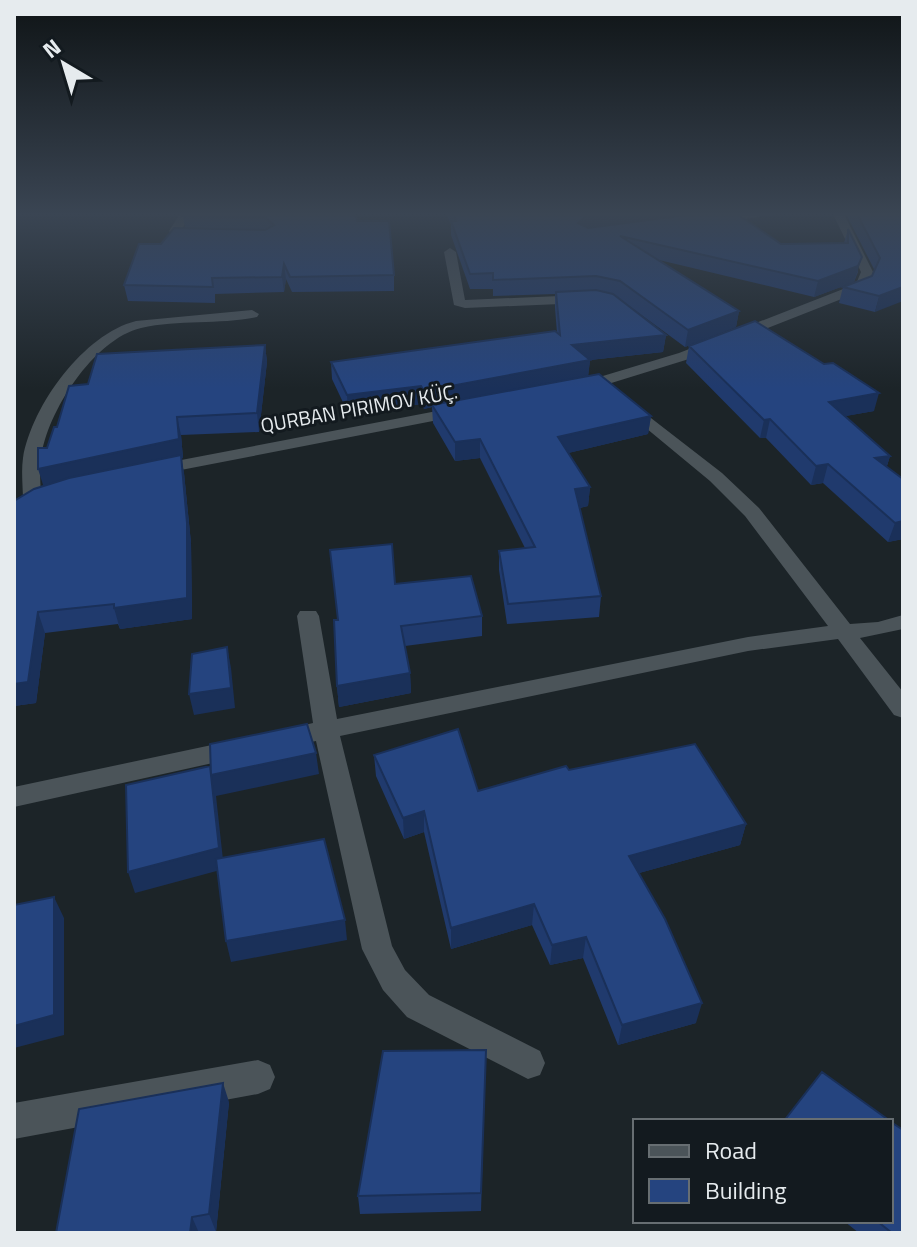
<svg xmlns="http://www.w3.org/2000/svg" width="917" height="1247" font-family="'Titillium Web',sans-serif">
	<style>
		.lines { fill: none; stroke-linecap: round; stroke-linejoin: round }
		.minor { fill: #4b5459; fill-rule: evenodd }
		.wall { fill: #203a6d }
		.shaded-wall { fill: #1a3059 }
		.building { fill: #25447f; stroke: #1a3059; stroke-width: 2 }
		.labels { text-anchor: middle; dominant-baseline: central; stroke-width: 6; stroke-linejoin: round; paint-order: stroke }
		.far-street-label { font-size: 20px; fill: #e6ebee; stroke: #131a1f }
	</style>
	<rect width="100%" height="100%" fill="#1c2428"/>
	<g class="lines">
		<path class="minor" d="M180,214H191L181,231L202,235V241C190,243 177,241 169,231Z
			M740,214H777L714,224L708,221Z
			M833,214H844L873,272L867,289L689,359L579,393L571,388L573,385L679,353L856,284L861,272Z
			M450,248L456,252L465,300L583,295L590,299L583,303L465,308L454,305L444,252Z
			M252,310L259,314L257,317C219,325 179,319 141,328C94,339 47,412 41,458C39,472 41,487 41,501L39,505H25L23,501C23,487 21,472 23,458C32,405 84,334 136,321Z
			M629,401L722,473L759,508L850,624L878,622L903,615V629L860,638L903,692V718L894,715L838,639L748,651L340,736L392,946L405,970L429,995L540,1051L545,1063L540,1075L528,1079L407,1017L383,990L362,949L316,741L281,748L272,745L268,739L272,733L313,723L297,616L300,611H316L319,616L337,719L748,637L828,626L745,516L710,481L623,409L621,406Z
			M463,406L471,411L469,414L155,475L146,470L155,465Z
			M240,739L249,741L253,748L249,755L14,807V787Z
			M258,1060L270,1065L275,1077L270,1089L258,1094L14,1139V1103Z"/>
	</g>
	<path class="wall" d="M355,214L357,221L394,275V291L292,292L286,279L284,292L215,294V303L128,301L124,285L161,244L185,228L183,216Z
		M446,214H737L781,244L844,243L848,229L858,272L854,282L814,297L659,260L739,311L736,327L685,347L617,297L666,335L663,352L590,360L588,376L651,416L648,434L568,453L590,487L588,506L580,508L601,596L599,617L507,624L499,570V551L525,548L480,458L455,461L433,423L432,407L424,409L422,404L348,413L332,379L331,362L557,333L555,308V294L493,296V289H470L451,235V224Z
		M846,214H903L875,312L839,303L843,287L872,276L875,271Z
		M265,345L267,362L259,432L181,435L183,458H181L184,473L191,543L192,619L120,629L118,624L45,633L36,703L14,706V501L43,486L47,448L57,427L88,384Z
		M689,346L874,411L845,416L890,456L887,466L903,539L888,542L823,483L811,485L766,438H760L686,363Z
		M395,584L482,616V636L405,646L410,673L411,693L339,707L337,686V620Z
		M374,755L478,791L569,770L746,824L740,845L639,873L696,1023L618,1045L583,958L550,965L532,925L451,949L424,832L404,839L376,776Z
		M486,1050L481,1211L360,1214L358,1196Z
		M229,1102L216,1232L208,1233H56Z
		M844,1221H891L903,1233H859Z"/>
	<path class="shaded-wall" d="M709,214L586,229L578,223L587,215Z
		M862,257L854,282L814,297L818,281Z
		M284,264L286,279L284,292L282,277Z
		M903,287V301L875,312L879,296Z
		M739,311L736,327L685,347L688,330Z
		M666,335L663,352L571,362L572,345Z
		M265,345L267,362L259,432L257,413Z
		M590,360L588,378L432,405V407L424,409V391Z
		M421,386L422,404L348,413L347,395Z
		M879,393L874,411L824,420L829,402Z
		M651,416L648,434L556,456L558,437Z
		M177,417L181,435L183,458H181L184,473L191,543L192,619L120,629L114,608L187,523L44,488L38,469Z
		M770,419L766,438H760L764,420Z
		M480,439V458L455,461V442Z
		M890,456L884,475L875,458Z
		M828,464L823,483L811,485L816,466Z
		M590,487L588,506L574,509L575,489Z
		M903,521V539L888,542L895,523Z
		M38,612L45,633L36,703L14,706V684Z
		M227,647L231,668L235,708L194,715L189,694Z
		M410,673L411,693L339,707L337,686Z
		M316,753L319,774L216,796L224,869L135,893L128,872L210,766Z
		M424,811V832L404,839L403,818Z
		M746,824L740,845L625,877L629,856Z
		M54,897L64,918V1035L14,1048V1026Z
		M534,904L532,925L451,949V928Z
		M345,920L347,940L231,962L226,941Z
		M586,937L583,958L550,965L552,945Z
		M702,1003L696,1023L618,1045L622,1025Z
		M223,1083L229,1102L216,1232L209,1214Z
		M192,1217L199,1233H190Z"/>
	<path class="building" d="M184,214H355L357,221H389L394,275L290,277L284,264L282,277L212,278L213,287L124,285L139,244H161L174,228L265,230L274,225L265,217L183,216Z
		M453,214H590L587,215L578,223L588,228L694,214H737L781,244L848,243V229L862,257L858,266L818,281L620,236L739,311L688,330L620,281L596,276L493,280V273L470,274L451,221H456Z
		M857,214H903V287L879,296L843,287L872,276L880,258Z
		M596,290L613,294L666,335L572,345L590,360L424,391L421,386L347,395L331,362L555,331L560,335L556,292Z
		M755,321L824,364L833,363L879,393L829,402L890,456L875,458L903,479V521L895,523L828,464L816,466L770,419L764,420L689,346Z
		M265,345L257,413L177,417L179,439L38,469V448H47L54,427H57L69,386L88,384L97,354Z
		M599,374L651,416L558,437L590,487L575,489L601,596L508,604L499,551L535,547L480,439L455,442L432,405Z
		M181,455L187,523V598L114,608V604L38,612L28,682L14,684V501L34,489L69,478Z
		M392,544L395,584L471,576L482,616L401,626L410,673L337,686L334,620H338L330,550Z
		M227,647L231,688L189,694L192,654Z
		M307,724L316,753L211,775L210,744Z
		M458,729L478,791L566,766L569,770L695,744L746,824L629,856L665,919L702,1003L622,1025L586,937L552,945L534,904L451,928L424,811L403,818L374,755Z
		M210,766L219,848L128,872L126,785Z
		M324,839L345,920L226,941L216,859Z
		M54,897V1015L14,1026V905Z
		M486,1050L481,1193L358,1196L383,1051Z
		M822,1072L890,1121H784Z
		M223,1083L209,1214L192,1217L190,1233H56L79,1109Z
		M891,1122L903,1130V1233H892L877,1221H891Z"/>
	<linearGradient id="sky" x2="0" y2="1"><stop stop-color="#0f1416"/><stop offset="0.55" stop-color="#3a4553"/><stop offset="1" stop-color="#3a4553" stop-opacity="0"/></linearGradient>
	<rect width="917" height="389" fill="url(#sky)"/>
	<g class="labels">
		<g class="far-street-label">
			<text transform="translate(359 408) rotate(-10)">QURBAN PIRIMOV KÜÇ.</text>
		</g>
	</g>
	<rect width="917" height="1247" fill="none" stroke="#e6ebee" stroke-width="32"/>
	<rect x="633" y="1119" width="260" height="104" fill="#131a1f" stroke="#676e72" stroke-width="2"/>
	<rect x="649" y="1145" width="40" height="12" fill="#4b5459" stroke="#676e72" stroke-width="2"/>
	<text x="705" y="1159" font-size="24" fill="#e6ebee">Road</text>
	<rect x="649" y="1179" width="40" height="24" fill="#25447f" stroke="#676e72" stroke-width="2"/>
	<text x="705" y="1199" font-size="24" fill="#e6ebee">Building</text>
	<g transform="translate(64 64) rotate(322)" stroke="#131a1f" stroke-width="6" paint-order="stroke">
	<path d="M0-6L14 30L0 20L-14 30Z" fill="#e6ebee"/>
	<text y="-12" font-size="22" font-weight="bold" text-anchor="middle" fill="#e6ebee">N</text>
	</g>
</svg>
